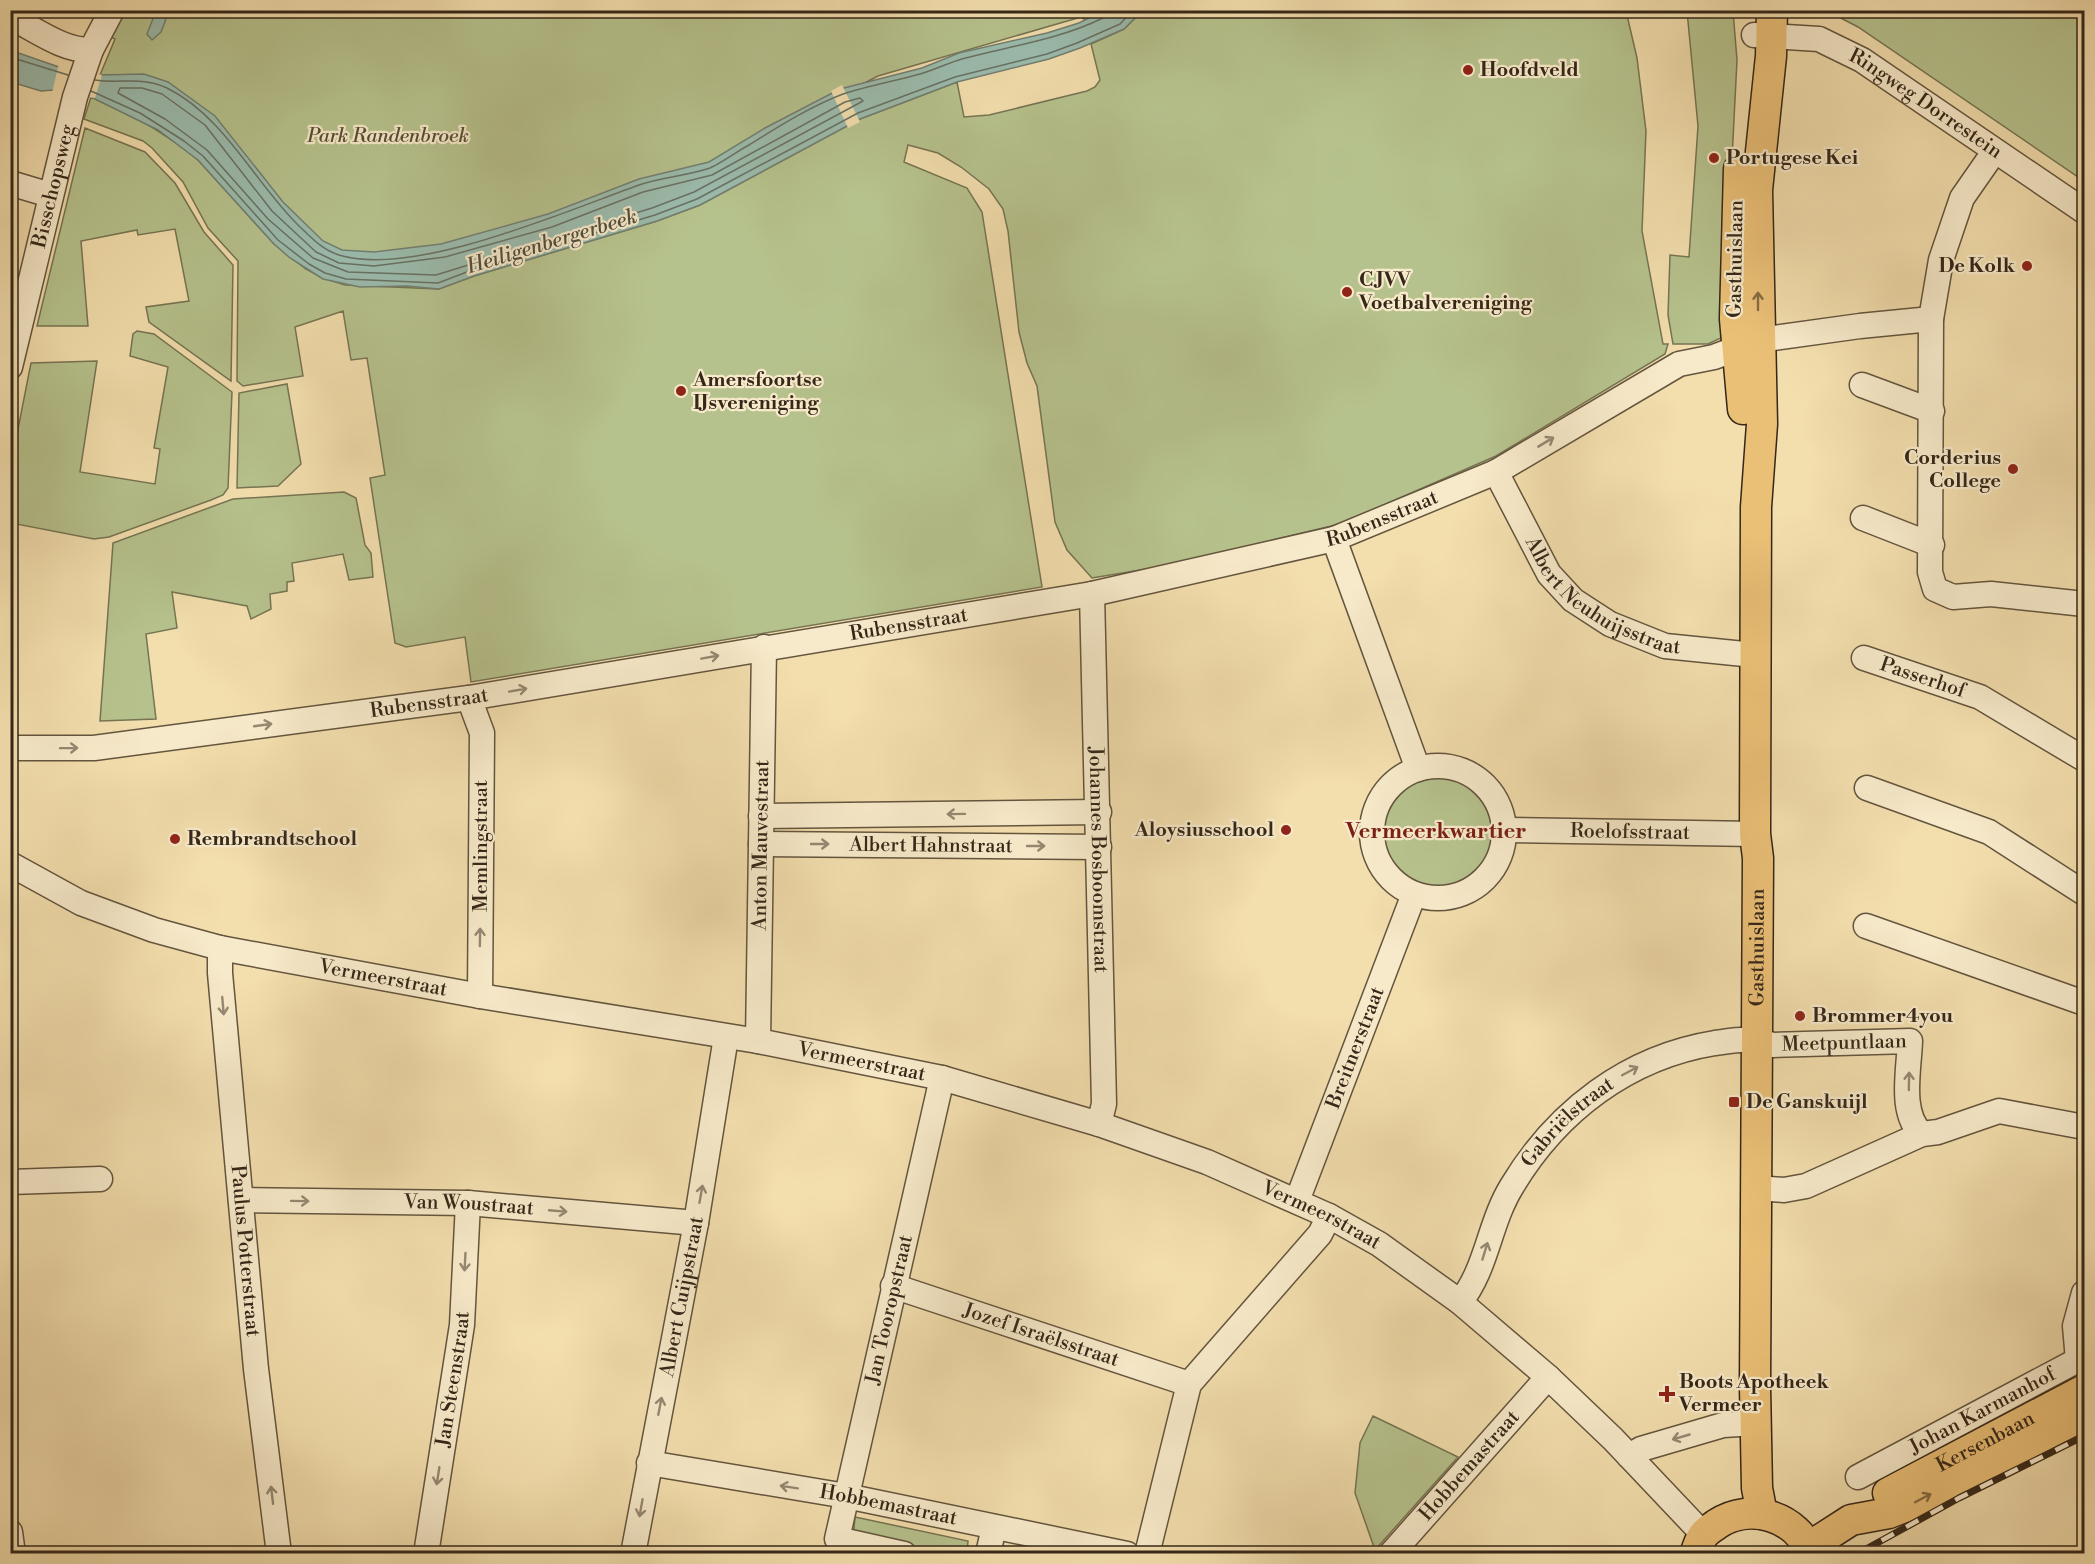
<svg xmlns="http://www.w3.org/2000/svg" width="2095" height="1564" font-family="'Libre Bodoni',serif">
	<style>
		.green { fill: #b6c28d; stroke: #767453; stroke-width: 1.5 }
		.water { fill: #9bbcae; stroke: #728072; stroke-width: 1.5 }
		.pier { fill: #f3dead }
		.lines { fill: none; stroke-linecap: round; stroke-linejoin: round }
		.shore { stroke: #687264; stroke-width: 1.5 }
		.minor-casing { stroke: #64553e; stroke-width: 27 }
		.major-casing { stroke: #352719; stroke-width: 33 }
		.minor { stroke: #f7eaca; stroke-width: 24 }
		.major { stroke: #eabf76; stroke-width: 30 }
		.rail-casing { stroke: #352719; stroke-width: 7 }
		.rail { stroke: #f7eaca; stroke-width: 4.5; stroke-dasharray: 14; stroke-linecap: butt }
		.oneway { stroke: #866b43 }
		.oneway2 { stroke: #968872 }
		.poi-dot { fill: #8f2418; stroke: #f7eaca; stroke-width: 2 }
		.labels { text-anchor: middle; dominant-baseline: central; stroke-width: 4.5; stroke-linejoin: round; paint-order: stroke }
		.poi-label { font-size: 20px; font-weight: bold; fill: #352719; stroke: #f7eaca; text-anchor: start }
		.street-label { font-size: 20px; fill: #352719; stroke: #f7eaca }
		.park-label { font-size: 20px; font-style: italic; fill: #554e36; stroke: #f7eaca }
		.water-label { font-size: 21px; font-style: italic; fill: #4e4c3e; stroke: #f7eaca }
		.quarter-label { font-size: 22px; font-weight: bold; fill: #7a1f14; stroke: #f7eaca }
	</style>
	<rect width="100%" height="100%" fill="#f3dead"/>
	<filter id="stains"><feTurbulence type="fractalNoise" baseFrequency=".00333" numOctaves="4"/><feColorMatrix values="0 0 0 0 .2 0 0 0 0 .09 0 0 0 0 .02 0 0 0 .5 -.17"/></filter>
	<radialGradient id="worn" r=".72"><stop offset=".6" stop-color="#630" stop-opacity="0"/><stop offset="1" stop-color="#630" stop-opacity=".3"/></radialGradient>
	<path class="green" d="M125,11H1103L1085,20L1081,17L878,76L772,131L709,170L378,267L342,257L100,75L115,39L111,37Z
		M1142,11H1626L1637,58L1646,131L1642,231L1663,344H1668L1665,354L1496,456L1340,524L1159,567L1092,578L1067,550L1055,522L1037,386L1027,363L1019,332L1008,231L1003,209L989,189L961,167L938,153L908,145L904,162L967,188L982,212L1042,587L471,682L465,637L406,647L395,643L370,478L385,475L367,358L351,360L343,311L295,327L303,376L243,386L237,381L238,261L208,228L183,182L152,148L143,141L84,119L91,97L138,118L181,146L198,160L274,244L306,269L323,278L345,285L439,289L474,276L657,221L700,205L860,119L957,82L964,117L989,115L1087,91L1095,87L1100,80L1091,44L1124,29Z
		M1687,11H1733L1737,60L1723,337L1708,344H1673L1668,315L1670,255L1689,257L1698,126Z
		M1796,11H2084V181L1858,27L1835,15Z
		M85,128L145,152L175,183L204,232L233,265L231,381L149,322L146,307L189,301L175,229L138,235L137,230L81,241L88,326H37Z
		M137,331L154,334L232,392L228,488L223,495L211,500L109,537L94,539L11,523L16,439L31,363L97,361L80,472L155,484L160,449L154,448L168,367L130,356L133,334Z
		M287,384L301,464L278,486L237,488L239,393Z
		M344,492L356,498L365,545L371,553L373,577L349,580L343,554L292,563L294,581L287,582V591L270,594L271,609L251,619L247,606L172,592L177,628L146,634L156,719L100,721L113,543L233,499Z
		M1375 834a62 62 0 1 1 124 0a62 62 0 1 1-124 0Z
		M1373,1416L1458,1457L1375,1550L1355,1493L1360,1443Z
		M855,1517L968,1541L967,1553L912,1554L853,1540Z"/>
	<path class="water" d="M156,11H169L161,32L152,40L147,34Z
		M1103,11H1142L1124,29L1080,48L1049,59L957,82L860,119L700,205L657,221L474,276L439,289L407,286L360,287L323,279L290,258L274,244L198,160L158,130L91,97L53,90L41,91L11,82L10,50L59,67L99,75L144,74L168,82L215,116L283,202L323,241L342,250L374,252L441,244L548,214L639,179L709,162L765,128L840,89L922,68L959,53L1047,33L1079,23Z"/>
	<path class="pier" d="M59,63L102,75L95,98L52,93Z
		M842,85L860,122L848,128L831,91Z"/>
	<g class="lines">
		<path class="shore" d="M10,57L68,75
			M95,80C120,84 143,76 167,88C225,117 254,182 299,226C311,237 322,250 339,255C414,278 566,211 639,185C661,177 687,176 710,168C723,162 736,152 749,145C778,127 811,106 843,94C868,86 895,81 920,74C934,70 948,63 962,59C1010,46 1058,40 1103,18L1106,10
			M120,88H142L162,94L205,125L272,211L316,252L339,263L374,266L445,257L552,227L643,192L712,175L845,102L860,98L863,101L694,192L652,208L436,275L348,272L313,258L268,219L207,150L165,119L118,93Z
			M91,91L140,113L184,141L203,156L278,240L309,264L325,273L346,279L438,283L472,270L655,215L697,199L858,113L955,77L1047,54L1077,43L1120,24L1133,10"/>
		<defs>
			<g id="minor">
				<path d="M10,17C35,29 63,51 91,50"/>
				<path id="s1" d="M1754,35L1819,39L1862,60L2084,211"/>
				<path d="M1994,152L1962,198L1941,260L1931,319L1930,572L1935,589L1953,597L1991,594L2084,604"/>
				<path d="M10,183L50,195"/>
				<path id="s2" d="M10,367L75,97L91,50L112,10"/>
				<path d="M1862,385L1932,411"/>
				<path id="s3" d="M1496,472L1549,574L1573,600L1610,624L1665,646L1754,655"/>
				<path d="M1863,518L1932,545"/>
				<path d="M1334,539L1418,769"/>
				<path id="s4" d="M1092,594L1104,1104L1099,1124"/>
				<path id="s5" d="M1864,658L1980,697L2084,759"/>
				<path d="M469,698L482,733L480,996"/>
				<path id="s6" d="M10,748H94L469,698L1092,594L1334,539L1496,472L1679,364L1714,357L1759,340L1860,326L1931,319"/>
				<circle cx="1438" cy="832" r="66"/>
				<path d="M1867,788L1989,832L2084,893"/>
				<path d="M761,816L1099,812"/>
				<path id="s7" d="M1504,830L1755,834"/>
				<path id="s8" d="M761,844L1099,847"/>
				<path id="s9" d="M10,864L81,903L154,930L220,948L480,996L758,1041L942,1078L1099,1124L1207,1162L1329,1216L1379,1244L1460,1302L1548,1377L1613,1439L1703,1534"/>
				<path d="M1866,926L2084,1003"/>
				<path id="s10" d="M220,948V973L256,1369L279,1554"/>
				<path id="s11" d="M758,1041L764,647"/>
				<path d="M10,1182L100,1179"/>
				<path d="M1757,1188L1784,1190L1806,1186L1922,1134L1938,1132L1999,1111L2084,1127"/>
				<path id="s12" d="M241,1200L468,1203L696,1223"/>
				<path id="s13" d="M1297,1201L1414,894"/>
				<path id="s14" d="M893,1286L1189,1384"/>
				<path id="s15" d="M1460,1302C1487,1269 1489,1223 1512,1186C1557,1111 1628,1057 1715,1043C1738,1040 1751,1037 1773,1045L1910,1041C1909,1070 1899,1114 1922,1134"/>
				<path d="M1629,1456L1641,1449L1723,1425L1757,1423"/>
				<path id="s16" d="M649,1463L846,1496L1127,1554"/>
				<path id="s17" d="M1858,1477L2078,1360L2075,1326L2084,1293"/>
				<path d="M10,1532L13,1554"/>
				<path id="s18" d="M426,1554L462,1325L468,1203"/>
				<path id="s19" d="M633,1554L696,1223L726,1037"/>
				<path id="s20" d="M904,1554L837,1539L942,1078"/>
				<path d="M988,1554L994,1527"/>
				<path d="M1147,1554L1189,1384L1320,1234L1329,1216"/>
				<path id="s21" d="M1391,1554L1548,1377"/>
			</g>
			<g id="major">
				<path d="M1739,169L1735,319L1743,409"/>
				<path id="s22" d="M1888,1493L2084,1390"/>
				<path id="s23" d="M1762,1514L1757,1488L1755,1387L1758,858L1755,834L1756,507L1762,424L1757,190L1771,56L1772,10"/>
				<path d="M1809,1547L1851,1520L1889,1513L1912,1504L2084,1415"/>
				<path d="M1695,1554C1698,1548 1699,1541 1703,1536C1706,1531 1712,1528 1717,1524C1750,1502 1797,1516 1811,1554"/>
			</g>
		</defs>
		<use href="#minor" class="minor-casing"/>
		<use href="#major" class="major-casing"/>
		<use href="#minor" class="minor"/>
		<use href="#major" class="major"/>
		<defs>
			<path id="rail" d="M1857,1554L1959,1498L2084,1436"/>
		</defs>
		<use href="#rail" class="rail-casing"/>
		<use href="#rail" class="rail"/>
	</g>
	<defs><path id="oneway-shaft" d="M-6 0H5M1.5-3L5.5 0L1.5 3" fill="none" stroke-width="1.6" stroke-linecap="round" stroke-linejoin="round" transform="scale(1.5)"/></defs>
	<g class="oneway">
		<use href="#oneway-shaft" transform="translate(1758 301) rotate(-90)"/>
		<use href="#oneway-shaft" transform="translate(1923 1498) rotate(-28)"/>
	</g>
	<g class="oneway2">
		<use href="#oneway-shaft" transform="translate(1546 442) rotate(-31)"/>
		<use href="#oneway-shaft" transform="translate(710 657) rotate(-10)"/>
		<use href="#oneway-shaft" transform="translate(518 690) rotate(-10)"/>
		<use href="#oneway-shaft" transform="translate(263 725) rotate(-8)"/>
		<use href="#oneway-shaft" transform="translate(69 748) rotate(-1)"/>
		<use href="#oneway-shaft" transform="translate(956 814) rotate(179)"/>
		<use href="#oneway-shaft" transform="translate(820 844)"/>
		<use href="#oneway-shaft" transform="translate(1036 846)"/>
		<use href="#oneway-shaft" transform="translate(480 937) rotate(-89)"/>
		<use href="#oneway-shaft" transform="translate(223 1006) rotate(85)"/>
		<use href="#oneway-shaft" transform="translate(1630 1071) rotate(-28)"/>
		<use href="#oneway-shaft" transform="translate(1909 1081) rotate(-89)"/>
		<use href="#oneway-shaft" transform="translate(701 1194) rotate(-80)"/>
		<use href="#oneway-shaft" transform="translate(300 1201) rotate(1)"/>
		<use href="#oneway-shaft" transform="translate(558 1211) rotate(5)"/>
		<use href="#oneway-shaft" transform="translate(1485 1251) rotate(-73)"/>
		<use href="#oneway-shaft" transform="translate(465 1262) rotate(93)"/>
		<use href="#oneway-shaft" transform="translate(660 1406) rotate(-79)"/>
		<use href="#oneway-shaft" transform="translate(1681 1437) rotate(164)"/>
		<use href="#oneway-shaft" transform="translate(438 1476) rotate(99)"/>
		<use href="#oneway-shaft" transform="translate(789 1487) rotate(-171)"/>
		<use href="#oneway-shaft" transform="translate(272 1495) rotate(-97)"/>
		<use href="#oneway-shaft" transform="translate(641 1508) rotate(100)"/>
	</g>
	<g class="poi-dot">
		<circle cx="1468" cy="70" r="6"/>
		<circle cx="1714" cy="158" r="6"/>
		<circle cx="2027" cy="266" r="6"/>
		<circle cx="1347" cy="292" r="6"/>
		<circle cx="681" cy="391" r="6"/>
		<circle cx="2013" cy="469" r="6"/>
		<circle cx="1286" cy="830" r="6"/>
		<circle cx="175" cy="839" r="6"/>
		<circle cx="1800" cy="1016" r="6"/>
		<rect x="1728" y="1096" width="12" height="12" rx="3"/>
		<path d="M1664 1385h6v6h6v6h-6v6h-6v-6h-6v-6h6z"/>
	</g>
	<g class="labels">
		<g class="poi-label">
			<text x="1480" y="70">Hoofdveld</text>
			<text x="1726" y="158">Portugese Kei</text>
			<text x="2015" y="266" text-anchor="end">De Kolk</text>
			<text x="1359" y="280">CJVV<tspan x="1359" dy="23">Voetbalvereniging</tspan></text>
			<text x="693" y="380">Amersfoortse<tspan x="693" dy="23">IJsvereniging</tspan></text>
			<text x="2001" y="458" text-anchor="end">Corderius<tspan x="2001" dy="23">College</tspan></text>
			<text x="1274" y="830" text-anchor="end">Aloysiusschool</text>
			<text x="187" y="839">Rembrandtschool</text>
			<text x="1812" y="1016">Brommer4you</text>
			<text x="1746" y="1102">De Ganskuijl</text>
			<text x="1679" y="1382">Boots Apotheek<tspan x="1679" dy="23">Vermeer</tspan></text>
		</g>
		<g class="street-label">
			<text stroke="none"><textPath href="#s1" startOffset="190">Ringweg Dorrestein</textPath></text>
			<text stroke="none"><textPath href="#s2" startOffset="186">Bisschopsweg</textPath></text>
			<text transform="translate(1736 259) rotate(-89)">Gasthuislaan</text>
			<text stroke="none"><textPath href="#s6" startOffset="1394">Rubensstraat</textPath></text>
			<text stroke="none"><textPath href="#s3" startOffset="172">Albert Neuhuijsstraat</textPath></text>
			<text stroke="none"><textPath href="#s6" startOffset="908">Rubensstraat</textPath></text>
			<text stroke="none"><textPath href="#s5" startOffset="62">Passerhof</textPath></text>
			<text stroke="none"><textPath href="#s6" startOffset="422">Rubensstraat</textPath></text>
			<text stroke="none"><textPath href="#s7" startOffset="126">Roelofsstraat</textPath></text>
			<text stroke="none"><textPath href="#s11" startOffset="196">Anton Mauvestraat</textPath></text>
			<text stroke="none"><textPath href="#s8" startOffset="170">Albert Hahnstraat</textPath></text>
			<text transform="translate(481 846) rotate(-90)">Memlingstraat</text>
			<text stroke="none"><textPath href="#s4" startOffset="266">Johannes Bosboomstraat</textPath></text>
			<text stroke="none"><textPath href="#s23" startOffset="567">Gasthuislaan</textPath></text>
			<text stroke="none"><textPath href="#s9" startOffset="393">Vermeerstraat</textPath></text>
			<text stroke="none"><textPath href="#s15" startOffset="514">Meetpuntlaan</textPath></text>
			<text stroke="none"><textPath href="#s13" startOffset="164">Breitnerstraat</textPath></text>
			<text stroke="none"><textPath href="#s9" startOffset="879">Vermeerstraat</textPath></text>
			<text stroke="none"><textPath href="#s15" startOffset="213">Gabriëlstraat</textPath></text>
			<text stroke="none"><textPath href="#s12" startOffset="228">Van Woustraat</textPath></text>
			<text stroke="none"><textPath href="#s9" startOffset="1365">Vermeerstraat</textPath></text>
			<text stroke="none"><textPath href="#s10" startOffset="304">Paulus Potterstraat</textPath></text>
			<text stroke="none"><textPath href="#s19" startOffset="262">Albert Cuijpstraat</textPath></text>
			<text stroke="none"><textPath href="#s20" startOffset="304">Jan Tooropstraat</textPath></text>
			<text stroke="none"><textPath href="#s14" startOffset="156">Jozef Israëlsstraat</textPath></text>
			<text stroke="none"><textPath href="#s18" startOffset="177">Jan Steenstraat</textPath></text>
			<text stroke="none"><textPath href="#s17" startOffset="141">Johan Karmanhof</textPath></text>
			<text stroke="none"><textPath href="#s22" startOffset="110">Kersenbaan</textPath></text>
			<text stroke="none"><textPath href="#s21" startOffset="118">Hobbemastraat</textPath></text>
			<text stroke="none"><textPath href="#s16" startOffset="243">Hobbemastraat</textPath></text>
		</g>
		<g class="park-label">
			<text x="388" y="136">Park Randenbroek</text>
		</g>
		<g class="water-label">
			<text transform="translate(552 242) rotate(-17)">Heiligenbergerbeek</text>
		</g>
		<g class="quarter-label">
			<text x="1436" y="831">Vermeerkwartier</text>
		</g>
	</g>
	<rect width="2095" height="1564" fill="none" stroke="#f3dead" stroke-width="36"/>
	<rect x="12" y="12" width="2071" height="1540" fill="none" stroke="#352719" stroke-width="3"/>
	<rect x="18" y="18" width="2059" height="1528" fill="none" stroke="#352719" stroke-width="1.5"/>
	<rect width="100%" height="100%" filter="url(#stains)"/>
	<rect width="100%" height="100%" fill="url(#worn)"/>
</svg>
